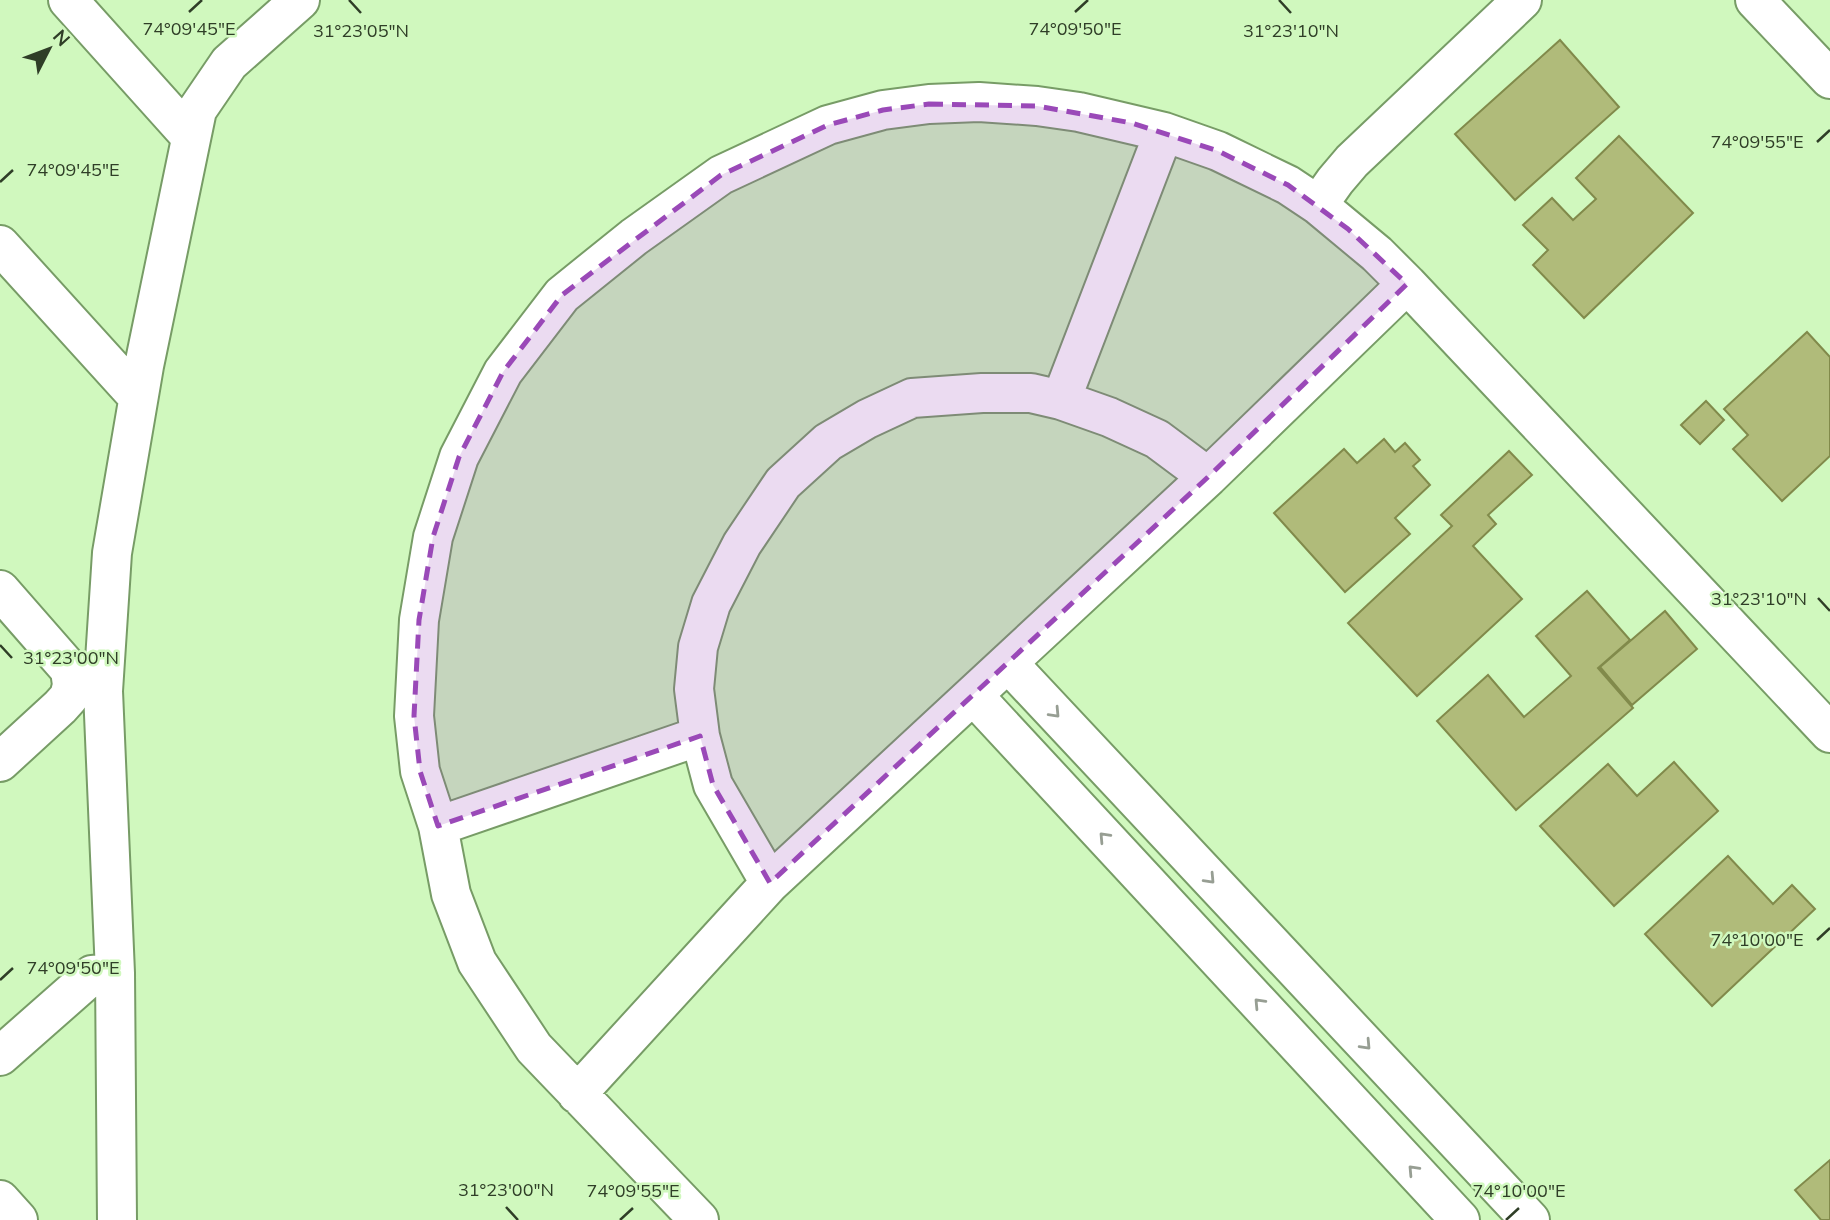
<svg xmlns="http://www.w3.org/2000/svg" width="1830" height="1220" font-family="Mulish,sans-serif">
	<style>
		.building { fill: #b0bb7a; stroke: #818a4b; stroke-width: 2 }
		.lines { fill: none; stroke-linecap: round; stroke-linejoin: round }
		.minor-casing { stroke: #779c66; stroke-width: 42 }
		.minor { stroke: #fff; stroke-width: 38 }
		.oneway { stroke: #979e93 }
		.marked { fill: #9a49b8; fill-opacity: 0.2; stroke: #9a49b8; stroke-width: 5; stroke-dasharray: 14 9; stroke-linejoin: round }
		.ticks { fill: none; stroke: #2f3e27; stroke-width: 2.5 }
		.ticks-label { font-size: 18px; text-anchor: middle; fill: #2f3e27; stroke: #d0f8be; stroke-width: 5; stroke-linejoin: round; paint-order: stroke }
	</style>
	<rect width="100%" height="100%" fill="#d0f8be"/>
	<path class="building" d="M1560,40L1619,107L1515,200L1455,134Z
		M1619,136L1693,213L1584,318L1533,265L1548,250L1523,225L1552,198L1573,220L1596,199L1576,178Z
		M1807,332L1830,357V456L1782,501L1733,449L1748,435L1724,409Z
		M1706,401L1724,420L1700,444L1681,425Z
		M1384,439L1395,452L1405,443L1420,460L1413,466L1430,485L1395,518L1410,534L1345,592L1274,513L1344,449L1357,463Z
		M1509,451L1532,475L1488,515L1496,524L1473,546L1522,599L1417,696L1348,623L1452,526L1441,515Z
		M1587,591L1630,640L1598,668L1633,708L1516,810L1437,721L1488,675L1524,717L1571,676L1536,636Z
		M1665,611L1697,649L1632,705L1600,667Z
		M1674,762L1718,811L1614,906L1540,826L1608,764L1637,796Z
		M1728,856L1773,904L1792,885L1815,909L1712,1006L1645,934Z
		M1830,1160V1220H1821L1795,1190Z"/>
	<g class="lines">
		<defs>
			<path id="minor" d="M68,0L191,137
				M1755,0L1830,79
				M1318,205L1335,181L1352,161L1522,0
				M0,245L138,397
				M1061,400L1164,132
				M0,590L70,670L72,685L103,691L115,973L117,1220
				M1008,663L1530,1220
				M103,691L112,553L144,366L197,110L229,63L300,0
				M973,695L1460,1220
				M0,762L60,707L69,697L72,685
				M438,826L700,736
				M770,883L713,785L700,736L694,689L698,647L711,604L742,544L783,483L828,442L867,419L912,398L982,393H1031L1061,400L1109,417L1157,439L1208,477
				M0,1056L92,975L115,973
				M577,1094L770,883L1208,477L1407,284
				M0,1200L18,1220
				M699,1220L534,1048L477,962L451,894L438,826L420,771L414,716L419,620L433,537L459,457L503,372L562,295L634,237L721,175L828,125L883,110L929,104L979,102L1037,106L1079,112L1164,132L1218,151L1288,185L1318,205L1377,254L1407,284L1830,733"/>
		</defs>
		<use href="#minor" class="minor-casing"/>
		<use href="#minor" class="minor"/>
	</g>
	<defs><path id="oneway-chevron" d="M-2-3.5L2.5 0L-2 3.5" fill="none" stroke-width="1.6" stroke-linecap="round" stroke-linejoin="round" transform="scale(1.75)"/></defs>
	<g class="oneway">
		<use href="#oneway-chevron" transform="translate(1055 713) rotate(47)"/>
		<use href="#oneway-chevron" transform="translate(1104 837) rotate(-133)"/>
		<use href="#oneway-chevron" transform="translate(1210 879) rotate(47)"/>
		<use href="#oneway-chevron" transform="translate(1259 1003) rotate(-133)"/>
		<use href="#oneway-chevron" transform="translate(1366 1045) rotate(47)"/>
		<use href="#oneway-chevron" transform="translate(1413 1170) rotate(-133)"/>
	</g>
	<path class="marked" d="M929,104L1037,106L1132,123L1218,151L1288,185L1348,229L1407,284L1208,477L770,883L713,785L700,736L438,826L420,771L414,716L419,620L433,537L459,457L503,372L562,295L721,175L828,125L883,110Z"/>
	<path class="ticks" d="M349,0L361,13M1279,0L1291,13M189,12L202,0M1075,12L1088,0M1817,142L1830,130M0,182L13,170M1818,598L1830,611M0,645L12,658M1817,940L1830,928M0,980L13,968M506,1207L518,1220M620,1220L633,1208M1506,1220L1519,1208"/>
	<g class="ticks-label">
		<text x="189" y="35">74°09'45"E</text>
		<text x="1075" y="35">74°09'50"E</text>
		<text x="361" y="37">31°23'05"N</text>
		<text x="1291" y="37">31°23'10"N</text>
		<text x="1757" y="148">74°09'55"E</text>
		<text x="73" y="176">74°09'45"E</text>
		<text x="1759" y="605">31°23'10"N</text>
		<text x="71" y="664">31°23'00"N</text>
		<text x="1757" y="946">74°10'00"E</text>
		<text x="73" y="974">74°09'50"E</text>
		<text x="506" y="1196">31°23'00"N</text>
		<text x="633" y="1197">74°09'55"E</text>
		<text x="1519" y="1197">74°10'00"E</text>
	</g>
	<g transform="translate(49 49) rotate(48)" stroke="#d0f8be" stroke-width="5" paint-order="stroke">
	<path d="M0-5L12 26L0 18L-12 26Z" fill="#2f3e27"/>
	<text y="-10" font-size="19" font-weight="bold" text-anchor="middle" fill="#2f3e27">N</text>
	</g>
</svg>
